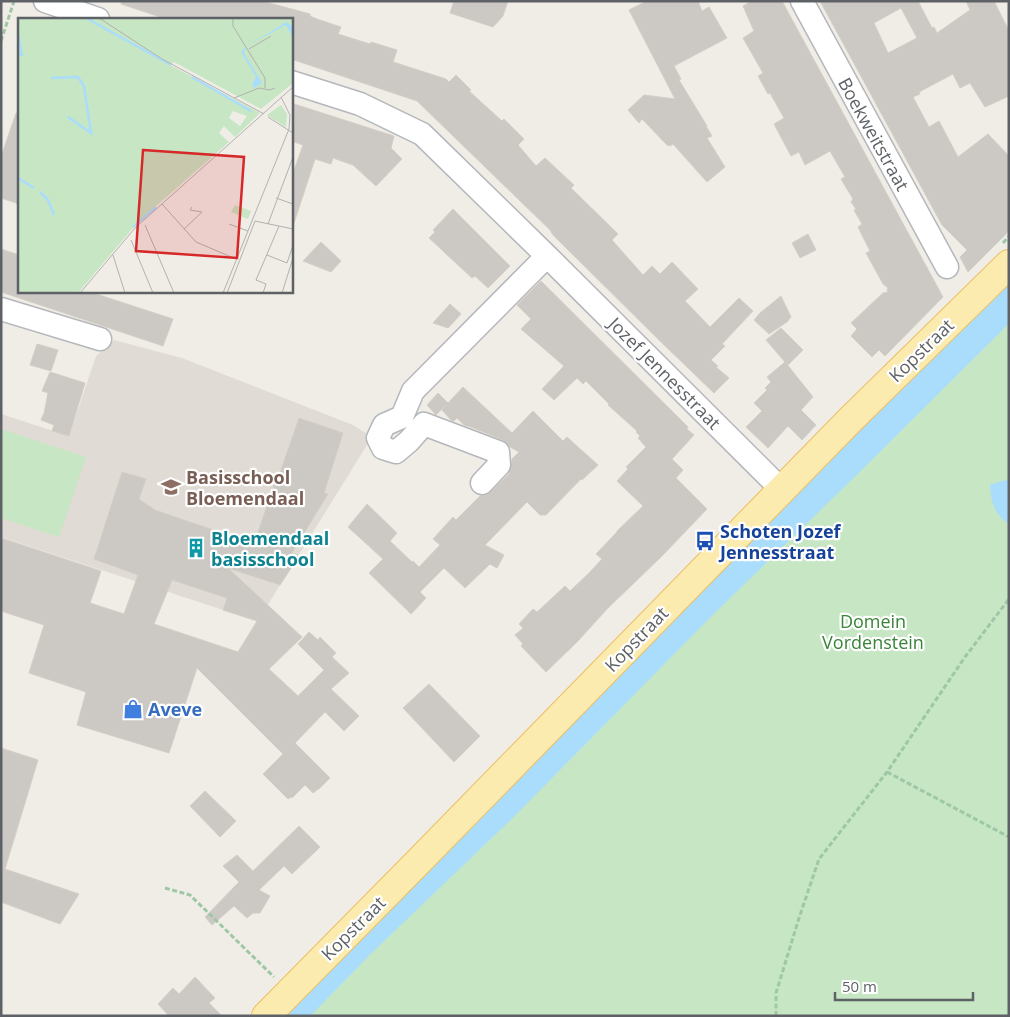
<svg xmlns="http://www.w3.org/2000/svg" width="1010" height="1017" font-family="'Open Sans',sans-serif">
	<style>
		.education { fill: #e0dcd5 }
		.green { fill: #c6e6c4 }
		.water { fill: #aaddfc }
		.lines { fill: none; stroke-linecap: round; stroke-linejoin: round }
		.river { stroke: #aaddfc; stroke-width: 32 }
		.building { fill: #ccc8c4; stroke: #d4cfc5; fill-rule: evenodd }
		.minor-casing { stroke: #b4b7bb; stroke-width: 25 }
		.major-casing { stroke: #edbe62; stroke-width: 30 }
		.path { stroke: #9ec7a6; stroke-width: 3; stroke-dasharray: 5 2.5; stroke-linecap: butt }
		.minor { stroke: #fff; stroke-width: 22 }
		.major { stroke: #fcebaf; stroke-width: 28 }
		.labels { text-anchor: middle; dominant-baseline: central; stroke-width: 4.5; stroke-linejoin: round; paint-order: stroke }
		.street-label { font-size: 18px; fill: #5e6266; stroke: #fff }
		.education-label { font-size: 18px; font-weight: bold; fill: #785e54; stroke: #fff; text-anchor: start }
		.transit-label { font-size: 18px; font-weight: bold; fill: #164399; stroke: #fff; text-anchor: start }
		.culture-label { font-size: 18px; font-weight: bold; fill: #0d838f; stroke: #fff; text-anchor: start }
		.park-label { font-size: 18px; fill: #398438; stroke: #fff }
		.shop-label { font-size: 18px; font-weight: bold; fill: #366cbe; stroke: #fff; text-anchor: start }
		.inset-river { fill: none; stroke: #aaddfc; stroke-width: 2.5 }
		.inset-road { fill: none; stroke: #b2b1af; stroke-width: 1 }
		.view { fill: #d62828; fill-opacity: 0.15; stroke: #d62828; stroke-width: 2.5 }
		.inset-edge { fill: none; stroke: #5e6266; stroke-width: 2.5 }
	</style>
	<rect width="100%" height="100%" fill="#f0ede7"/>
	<path class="education" d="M114,340L182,358L353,425L372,437L259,619L223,610L1,537V414L69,436L96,356Z"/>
	<path class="green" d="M1009,293V1016H296Z
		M1,429L86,457L59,537L1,518Z"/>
	<path class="water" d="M1009,480V524C994,514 991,502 990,485L1001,481Z"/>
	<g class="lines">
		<path class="river" d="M288,1016L357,945L501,807L698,607L847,462L1009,301"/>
	</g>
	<path class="building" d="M122,1H262L310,14V16L317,19L341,27L338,34L370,44L371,42L397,50L393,62L446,79L449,82L456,75L471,90L469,91L502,121L504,119L524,139L518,145L536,166L545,158L574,185L571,188L618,234L612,240L643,275L652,266L660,274L672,262L698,289L685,301L710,327L739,298L753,311L722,344L725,346L711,360L718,366L716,367L729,378L714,393L661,342L553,235L550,230L417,101L291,59V19H166L121,4Z
		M454,1H508L503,16L493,27L450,13Z
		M647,1H698L702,11L709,7L727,38L674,66L681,79L679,80L707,126H706L712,136L707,138L725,167L707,182L673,144L670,146L669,145L668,146L642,119L639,123L628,110L644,95L675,99L629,10Z
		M752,1H782L943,297L885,356L879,350L872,357L851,336L857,329L851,323L883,293L888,292L887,290L888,288L883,284L866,253L870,251L858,227L862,224L854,210L856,209L851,202L853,199L841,179L845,177L830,151L805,165L799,152L791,156L774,124L784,118L770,93L768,94L758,76L763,73L743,38L754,31L743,6Z
		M820,1H918L932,28L934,27L937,33L970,10L966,1H994L1009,31V96L985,107L970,83L960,88L953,74L919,92L920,94L913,97L929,127L939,121L958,157L988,134L1009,156V231L968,272L960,257L967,250L942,225ZM901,8L917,38L888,53L874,23Z
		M291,103L394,136L391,148L402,159L376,186L353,165L333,158L331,164L315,159L294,223L291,222V179L303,145L291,141Z
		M16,113H19V204L1,198V157Z
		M453,209L510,266L488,288L475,276L472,278L429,238L435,232L433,230Z
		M808,234L816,250L800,258L792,243Z
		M321,242L341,261L331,272L303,261Z
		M1,249L19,255V291H87L173,319L163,346L1,292Z
		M541,281L688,427L687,429L694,435L672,459L683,470L676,478L707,509L662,556L607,609L578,641L546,672L521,646L523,644L515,635L523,628L519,624L533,609L537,612L565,586L570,591L589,573L602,559L596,554L617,532V531L643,506L617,481L628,469L626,467L646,447L638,438L640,436L636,432L637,431L608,405L609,404L586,381L583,384L577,378L554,400L542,389L564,366L521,329L531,319L517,305Z
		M781,296L791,317L787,322L769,334L754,320L760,313Z
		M450,304L461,314L448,328L433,323Z
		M781,328L803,350L788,365L786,363L813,397L801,410L816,425L802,440L788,426L768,448L746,427L762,411L754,403L767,390L765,388L771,382L767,377L785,362L766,340Z
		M37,344L58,350L51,371L30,365Z
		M50,372L85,383L69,436L52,431L54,425L41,420L44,413L48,393L42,391Z
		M463,387L512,433L533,411L563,441L567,437L598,465L582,480L581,479L546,515H540L527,502L485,545L504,555L497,568L490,564L465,588L444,568L420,592L426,598L411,614L369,573L383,559L348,527L367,504L397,533L390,541L412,562L413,561L419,567L440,545L433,539L453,517L456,520L480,496L486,495L491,492L509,474L511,469L512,459L519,452L510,447L508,444L503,440L471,427L464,425L457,418L454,421L451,420L442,410L447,404L436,415L427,405L438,393L448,403Z
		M299,418L343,433L324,493L328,494L292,553L299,556L280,585L228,568L302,637L269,669L298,696L324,670L298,644L309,632L318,640L320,637L336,653L332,657L349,673L331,689L359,716L344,731L325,712L295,743L330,778L319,789H318L313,793L305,785L292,798L291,797L288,799L263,774L283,754L197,668L169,753L77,725L86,692L29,673L44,625L1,611V538L101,571L90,603L124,614L138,575L94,559L122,472L146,479L139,499L155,510L254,544L277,476H279ZM172,580L227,598L223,610L257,621L238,652L154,624Z
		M429,684L480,736L454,762L403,708Z
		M1,748L38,760L5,869L79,894L60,924L1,902Z
		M205,791L236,821L220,837L190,806Z
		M299,826L320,847L292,874L284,866L259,890L270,896L260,913H253L247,918L234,906L212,925L205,917L239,882L223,866L237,855L253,871Z
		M195,977L215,998L209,1003L222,1016H169L158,1004L173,988L179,994Z"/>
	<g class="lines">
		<defs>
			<path id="minor" d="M45,1L98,19
				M802,1L947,267
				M291,82L360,104L422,134L547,256L782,490
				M1,309L100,339
				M482,483L499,465L498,452L424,424L409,441L396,452L383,448L378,438L384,425L402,417L413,391L547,256"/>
			<path id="major" d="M266,1016L418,862L850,420L1009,264"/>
		</defs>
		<use href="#minor" class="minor-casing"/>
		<use href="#major" class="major-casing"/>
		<path class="path" d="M1,41L14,1
			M1003,243L1009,236
			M887,772L1009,837
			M165,888L190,895L274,977
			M776,1016V993L799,918L819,859L887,772L965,657L1009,599"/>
		<use href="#minor" class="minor"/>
		<use href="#major" class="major"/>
	</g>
	<defs>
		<symbol id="school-bare" viewBox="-9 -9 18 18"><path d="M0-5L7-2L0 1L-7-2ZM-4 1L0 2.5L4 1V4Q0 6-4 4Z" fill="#8d6e63" stroke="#fff" stroke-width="2.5" paint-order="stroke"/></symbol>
		<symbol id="bus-bare" viewBox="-9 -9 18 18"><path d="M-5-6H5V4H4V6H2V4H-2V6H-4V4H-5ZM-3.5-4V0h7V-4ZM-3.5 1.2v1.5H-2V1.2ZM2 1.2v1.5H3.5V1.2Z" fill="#1a4fb4" stroke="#fff" stroke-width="2.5" paint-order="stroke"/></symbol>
		<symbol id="building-bare" viewBox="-9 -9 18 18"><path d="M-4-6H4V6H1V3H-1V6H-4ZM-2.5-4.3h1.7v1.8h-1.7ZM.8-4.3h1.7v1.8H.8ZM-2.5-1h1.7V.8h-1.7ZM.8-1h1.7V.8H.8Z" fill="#0f9aa8" stroke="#fff" stroke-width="2.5" paint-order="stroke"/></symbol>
		<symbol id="shop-bare" viewBox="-9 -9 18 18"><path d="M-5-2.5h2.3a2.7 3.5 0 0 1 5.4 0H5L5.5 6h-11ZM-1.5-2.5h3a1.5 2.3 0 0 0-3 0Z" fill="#3f7fe0" stroke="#fff" stroke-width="2.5" paint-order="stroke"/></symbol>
	</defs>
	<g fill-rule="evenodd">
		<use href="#school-bare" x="157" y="473" width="28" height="28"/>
		<use href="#bus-bare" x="691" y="527" width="28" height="28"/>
		<use href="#building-bare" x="182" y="534" width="28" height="28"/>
		<use href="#shop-bare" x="119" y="695" width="28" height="28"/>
	</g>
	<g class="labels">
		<g class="street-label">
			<text transform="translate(874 134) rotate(61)">Boekweitstraat</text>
			<text transform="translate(921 350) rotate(-44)">Kopstraat</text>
			<text transform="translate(665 373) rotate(45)">Jozef Jennesstraat</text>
			<text transform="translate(636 639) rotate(-46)">Kopstraat</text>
			<text transform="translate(353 928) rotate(-45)">Kopstraat</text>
		</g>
		<g class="education-label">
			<text x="186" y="477">Basisschool<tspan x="186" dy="21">Bloemendaal</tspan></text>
		</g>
		<g class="transit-label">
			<text x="720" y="531">Schoten Jozef<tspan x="720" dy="21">Jennesstraat</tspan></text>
		</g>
		<g class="culture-label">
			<text x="211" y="538">Bloemendaal<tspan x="211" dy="21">basisschool</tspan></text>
		</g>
		<g class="park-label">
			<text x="873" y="621">Domein<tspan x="873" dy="21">Vordenstein</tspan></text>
		</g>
		<g class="shop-label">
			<text x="148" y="709">Aveve</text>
		</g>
	</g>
	<g transform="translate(18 18)">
		<rect width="275" height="275" fill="#f0ede7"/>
		<path d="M0,0H275V65L243,91L156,44L152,47L242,95L217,119L206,108L201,115L211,124L120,204L60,275H0ZM215,93L229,98L222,108L211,100ZM263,87L269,96L268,109L249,97ZM217,187L233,193L230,201L213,194Z" fill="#c6e6c4" fill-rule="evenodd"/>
		<path d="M269,4L275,9L274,18L268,7L230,27ZM228,28L226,35L244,65L236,70L234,67L238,59L223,34Z" fill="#aaddfc"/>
		<path class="inset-river" d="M68,0L153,47M0,16L4,37H0M174,59L233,93M33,60L60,59L66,68L73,115L50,99M0,160L16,170M22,174L30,182L36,197M115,209L138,189"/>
		<path class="inset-road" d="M81,0L144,41L246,96M215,0V8L247,60V70M231,31L253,18M216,80L241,70L252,72L257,70M250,99L275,115M258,180L275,186M144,186L178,224L218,241M237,203L275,211M211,206L230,213M250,206L275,139M127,207L156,275M166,211L184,194L172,192L174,189M113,222L135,275M95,237L107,275M249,237L269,245L275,227M62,275L117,210L275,69M205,275L271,111L272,97L263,79M209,275L237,203M245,275L248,266L238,262L261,208M264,275L275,240"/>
		<path class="view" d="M125,132L226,139L219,240L118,233Z"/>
		<rect width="275" height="275" class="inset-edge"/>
	</g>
	<rect width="1010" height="1017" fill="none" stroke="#5e6266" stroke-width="5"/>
	<path d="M835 992v8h138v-8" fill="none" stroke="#5e6266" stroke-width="2.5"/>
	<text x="842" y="992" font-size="15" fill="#5e6266" stroke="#ffffff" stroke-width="4" paint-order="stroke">50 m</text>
</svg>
